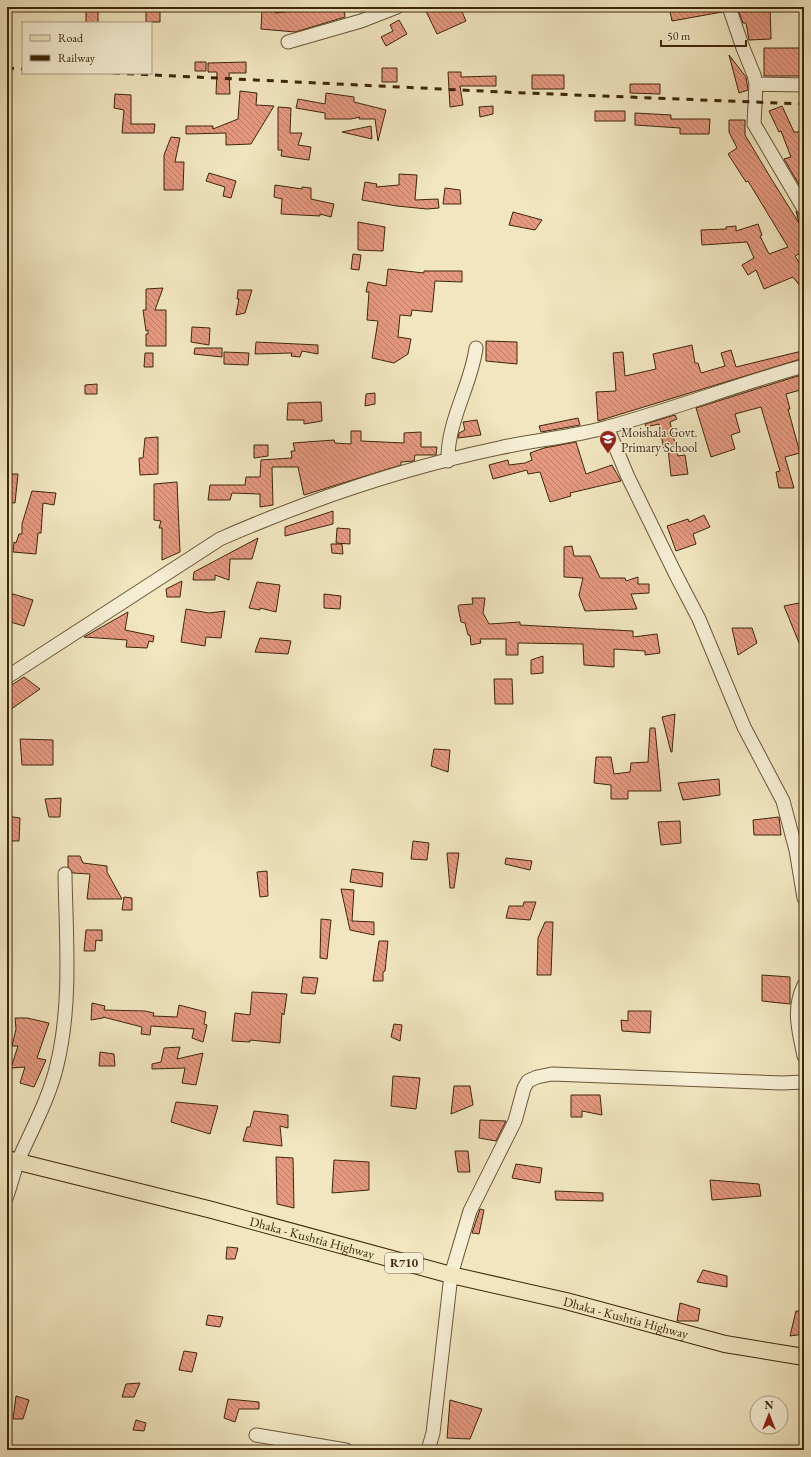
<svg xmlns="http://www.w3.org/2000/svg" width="811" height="1457" font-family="'EB Garamond',serif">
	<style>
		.building { fill: url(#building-back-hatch); stroke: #3e2608 }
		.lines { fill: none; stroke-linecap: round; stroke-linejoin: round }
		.minor-casing { stroke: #6b5636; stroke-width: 15 }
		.major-casing { stroke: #3e2608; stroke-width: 18 }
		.minor { stroke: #f6efd6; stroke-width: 13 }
		.major { stroke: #f1e6c0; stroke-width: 16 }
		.rail { stroke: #3e2608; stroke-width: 3; stroke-dasharray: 7 7; stroke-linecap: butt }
		.labels { text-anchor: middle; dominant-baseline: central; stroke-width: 3; stroke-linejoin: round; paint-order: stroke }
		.shield { fill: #f6efd6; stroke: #756246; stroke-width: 1 }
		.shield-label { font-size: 12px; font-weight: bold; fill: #3e2608 }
		.poi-label { font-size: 13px; fill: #3e2608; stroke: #f6efd6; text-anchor: start }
		.street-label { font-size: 13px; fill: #3e2608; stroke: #f6efd6 }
	</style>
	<defs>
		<pattern id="building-back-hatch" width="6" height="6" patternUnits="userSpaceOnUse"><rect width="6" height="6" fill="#e59981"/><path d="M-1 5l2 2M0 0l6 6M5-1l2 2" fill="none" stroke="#bb7d68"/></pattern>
	</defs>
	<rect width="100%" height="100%" fill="#f1e6c0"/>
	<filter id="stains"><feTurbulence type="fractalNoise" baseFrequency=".005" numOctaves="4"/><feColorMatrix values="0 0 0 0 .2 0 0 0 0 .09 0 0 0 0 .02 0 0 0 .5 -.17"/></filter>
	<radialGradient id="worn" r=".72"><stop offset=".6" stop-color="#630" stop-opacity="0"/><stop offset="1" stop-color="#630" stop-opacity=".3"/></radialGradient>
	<path class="building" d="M146,7H160V22H146Z
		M313,7H344L345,17L295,32L261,29L262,10H275V13L313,9Z
		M424,7H460L466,21L437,34Z
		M669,7H721L722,12L672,21Z
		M737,7H770L771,39L749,40L746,23H743Z
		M86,11H98V23H86Z
		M399,20L407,34L386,46L381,37L393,31L390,25Z
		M764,48H800V66H804V76H764Z
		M729,55L746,77L748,90L739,93Z
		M195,62H206V71H195Z
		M246,62V73H229L230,94H216L217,72H208V63Z
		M382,68H397V82H382Z
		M448,72H461V77L496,76V86H460L463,105L450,107Z
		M532,75H564V89H532Z
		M630,84H660V94L630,93Z
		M240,91L257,93L256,105L274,106L251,144L226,145V133L186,134V126H213V129L238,119Z
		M326,93L354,97V102L386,110L378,141L375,119H359L360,117L351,119H325V113L296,108L298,99L325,104Z
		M115,94L131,95V124H155L154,133H122L124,110L114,108Z
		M493,106V114L480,117L479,107Z
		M782,106L794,132H804V193L784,159L791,157L781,131L779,132L769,111Z
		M278,107L291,108L290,133H302L298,145L311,147L309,160L281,156L282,150H278Z
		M595,111H625V121H595Z
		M635,113L671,115V119H710L709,134H680V128L635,125Z
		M729,120H745V135L772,180L799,223L796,211L800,216L804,217L803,229L804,251L795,256L804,271V291L793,277L764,289L756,270L748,275L742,265L754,258L747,242L702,245L701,230L726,229V227L736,226V231L758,224L762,235L760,236L769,254L788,247L748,181L746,182L728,154L737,148L729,132Z
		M371,126L372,139L342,132Z
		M171,137L180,138L175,162H184L183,190H164V155Z
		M209,173L236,181L231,198L223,196L225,187L206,181Z
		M399,174L417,175L415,200L438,199L439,208L427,209L397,206L362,200L365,182L377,184L376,187L399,185Z
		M275,185L302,189V187L311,188V199L334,204L331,217L320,214V216L281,214L282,199L274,197Z
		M445,188L460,190L461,204H443Z
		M513,212L542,220L535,230L509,225Z
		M358,222L385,227L383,251L358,250Z
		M353,254L361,255L359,270L351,269Z
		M388,269L424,273V271H462V282L435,281L432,312L412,310L411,316L400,315L398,337L411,339L408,354L394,363L372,358L378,321L367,320L369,292H366L368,282L386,286Z
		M163,288L155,310H166V346H146V334H148V330L146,331L143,310H146V289Z
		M238,290H252L245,313L236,315L239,299H237Z
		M192,327L210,328L209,345L191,342Z
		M486,341L517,342V364L486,361Z
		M256,342L318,345V354L302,351L300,357L291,356L292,353L255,354Z
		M692,345L695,363H698L701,373L725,366L721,353L731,350L736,367L802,351L804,358L598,421L596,392L616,391L613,353L623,352L625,376L656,369L653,354Z
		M195,348H222V357L194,354Z
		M224,352L249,353L248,365L224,364Z
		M145,353H153V367H144Z
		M804,374V389L786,394L790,409H788L800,453L785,457L794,488H779L776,472L780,471L761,407L735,414L740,432L731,435L735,449L711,457L696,408Z
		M97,384V394H85V385Z
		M375,393V404L365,406L366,394Z
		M321,402L322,421L304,424V420H287L288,403Z
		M675,415L677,419L670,422L678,456L685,455L688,474L671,476L668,449L664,450L659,424L646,427L645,424Z
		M578,418L580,425L541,432L539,426Z
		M477,420L481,435L458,438L459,433L465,430L463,422Z
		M351,431H361V441L404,443V433L421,432V447H437L436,455H415L414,461L401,462V465L304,495L298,467H272L273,505L260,507V494L232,493L230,500H208L210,485H245L246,477H260L261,460L292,458L291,451H295L293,443L334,440L335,443L351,444Z
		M158,437V474L140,475L139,458H143L145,438Z
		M576,442L586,474L612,465L621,481L570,493L571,496L550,502L540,472L528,474L527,470L493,479L489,465L508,460L509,465L525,463L532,460L530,453L544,448Z
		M254,445H268V456L254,458Z
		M7,474H18L15,503L7,502Z
		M177,482L180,552L162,560V528H159L161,521L154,520V484Z
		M32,491L56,493L54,505L43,503L41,533H38L36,554L13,552L14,542L16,543L19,534H22V524Z
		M333,511V524L285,536V527Z
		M704,515L710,527L693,534L696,544L676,551L667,526L688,519L689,522Z
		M337,528L350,529V544L336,543Z
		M258,538L252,559H230L229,580L215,575V580H193L194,572Z
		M331,544H342L343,554L332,553Z
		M572,546L574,556H590L600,578H625L626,581L638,577V584H649V593L631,594L637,609L585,611L579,595L583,578L564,577V547Z
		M182,581L180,597H167L166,589Z
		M257,582L280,585L276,612L260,608V610L249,608Z
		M7,594H13L33,600L24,626L7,621Z
		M324,594L341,596L340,609L324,608Z
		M472,598H485L483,613L489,624L520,622V625L633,631V637L657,634L660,653L645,655V651L614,649V667L584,665L583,644L518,643V655H506V639H480L481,643L471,645L470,635H468L465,623L461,622L458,607L459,605L473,604Z
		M804,602V655L784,606Z
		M186,609L209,613L225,611L221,638L206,637L205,646L181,642Z
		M128,612L125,630L154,636L153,642L149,641L147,648L126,647L127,640L84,637Z
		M732,628H752L757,643L738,655Z
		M260,638L291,641L288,654L255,652Z
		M543,656V673L531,674V660Z
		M24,677L40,689L7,712V688Z
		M494,679H512L513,704H495Z
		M675,714L672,752H671L662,717Z
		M650,728H655L661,791H628V799H611V785L594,783L596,757H611L614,774L630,772L631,763L648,762Z
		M20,739L53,740V765H22Z
		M434,749L450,750L448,772L431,766Z
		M719,779L720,795L683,800L678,783Z
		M61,798L60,817H49L45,799Z
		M7,816L20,818L19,841H7Z
		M779,817L781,835H754L753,820Z
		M680,821L681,843L661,845L658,822Z
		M413,841L429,843L427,860L411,859Z
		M447,853H459L454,888H450Z
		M68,856H80L83,863L107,866V872L122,899H87L90,874L73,873L68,867Z
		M506,858L532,861L530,870L505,864Z
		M352,869L383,873L382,887L350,882Z
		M267,871L268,896L260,897L257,872Z
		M341,889L354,890L352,921L374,922V935L350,930Z
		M124,897L132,898V910H122Z
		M524,902H536L530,920L506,918L509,906H523Z
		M321,919L331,920L327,959L320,958Z
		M545,922H553L551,975H537L538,938Z
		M86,930H102V941L96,940L95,951H84Z
		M379,941H388L385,971L383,972V981H373Z
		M762,975L790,977V1004L762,1001Z
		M303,977L318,978L315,994L301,993Z
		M252,992L287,994L284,1015L282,1013L280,1043L250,1040V1042L232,1041L235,1013L250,1015Z
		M92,1003L105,1006L104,1010L145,1011L154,1013L153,1016L177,1017L179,1005L206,1012L204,1024L207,1025L203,1042L192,1038L194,1029L151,1026L150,1035L141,1034L142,1027L103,1017V1018L91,1020Z
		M628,1011H651L650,1033L622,1031L621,1020L628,1021Z
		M15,1018H27L49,1023L37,1058L46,1060L34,1087L20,1083L25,1067L11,1068L18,1046H12L16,1029Z
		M394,1024L402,1025L400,1041L391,1037Z
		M180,1047L177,1059L203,1053L196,1085L182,1083L185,1068L152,1069V1064L161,1062L164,1048Z
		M100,1052L114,1054L115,1066H99Z
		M393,1076L420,1078L416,1109L391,1106Z
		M454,1086H470L473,1105L451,1114Z
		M571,1095H600L602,1115L582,1111V1117H571Z
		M176,1102L218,1106L210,1134L171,1122Z
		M254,1111L288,1115V1128L280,1126L282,1146L243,1141L247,1127H250Z
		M480,1120L506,1121L496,1141L479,1138Z
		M455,1151H468L470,1172H458Z
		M276,1157L293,1158L294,1208L277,1204Z
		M334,1160L369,1162V1190L332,1193Z
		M516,1164L542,1168L540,1183L512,1178Z
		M710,1180L759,1184L761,1196L712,1200Z
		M555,1191L603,1193V1201L556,1200Z
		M480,1209L484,1210L479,1234L472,1233Z
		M227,1247L238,1248L235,1259H226Z
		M703,1270L727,1276V1287L697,1282Z
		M680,1303L700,1309L698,1321H677Z
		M796,1311H804V1334L790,1336Z
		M208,1315L223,1317L220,1327L206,1325Z
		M184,1351L197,1353L192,1372L179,1370Z
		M140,1383L134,1397H122L126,1384Z
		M16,1396L29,1400L23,1419H13Z
		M228,1399L259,1402V1409H239L235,1422L224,1418Z
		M450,1400L482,1409L470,1439L447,1438Z
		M136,1420L146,1423L144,1431L133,1430Z"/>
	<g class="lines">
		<defs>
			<path id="minor" d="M729,7L743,48L754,75L756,84L754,124L804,209
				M288,42L361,21L397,7
				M756,84L804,85
				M607,427L628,477L676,575L699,619L744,727L783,801L796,850L804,898
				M448,461C447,421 471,386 476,348
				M7,677L220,539C309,500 403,468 499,448C535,440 572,437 608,427C674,409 738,384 804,366
				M804,985C792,1010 799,1031 804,1056
				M7,1196C11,1184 14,1172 18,1161C32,1129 49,1099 57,1065C72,1003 66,937 65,874
				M256,1435L346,1450
				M428,1450L433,1433L451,1275L470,1211L515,1121L524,1088L528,1081L537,1077L552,1074L782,1083L804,1082"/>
			<g id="major">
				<path id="s1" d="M7,1159L212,1210L451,1275L566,1301L725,1344L804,1357"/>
			</g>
		</defs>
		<use href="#minor" class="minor-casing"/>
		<use href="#major" class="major-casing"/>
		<use href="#minor" class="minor"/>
		<use href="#major" class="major"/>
		<path class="rail" d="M7,68L23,69
			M113,73L502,92L804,104"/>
	</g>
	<defs>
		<symbol id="school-pin" viewBox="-11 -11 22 30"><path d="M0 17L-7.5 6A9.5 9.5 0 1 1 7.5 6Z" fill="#8f2418" stroke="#f6efd6"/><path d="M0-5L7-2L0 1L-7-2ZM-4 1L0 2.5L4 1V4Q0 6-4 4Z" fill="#fff"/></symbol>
	</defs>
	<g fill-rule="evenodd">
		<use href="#school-pin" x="598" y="429" width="20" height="27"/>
	</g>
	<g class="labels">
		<rect class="shield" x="385" y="1253" width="38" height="20" rx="3"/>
		<g class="shield-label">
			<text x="404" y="1263">R710</text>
		</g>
		<g class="poi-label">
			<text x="621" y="432">Moishala Govt.<tspan x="621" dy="15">Primary School</tspan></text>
		</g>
		<g class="street-label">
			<text stroke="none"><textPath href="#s1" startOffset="315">Dhaka - Kushtia Highway</textPath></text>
			<text stroke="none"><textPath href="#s1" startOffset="639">Dhaka - Kushtia Highway</textPath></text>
		</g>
	</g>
	<rect width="811" height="1457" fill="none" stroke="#f1e6c0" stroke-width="24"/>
	<rect x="8" y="8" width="795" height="1441" fill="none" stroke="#3e2608" stroke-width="2"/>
	<rect x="12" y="12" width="787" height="1433" fill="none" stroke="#3e2608"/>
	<rect x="22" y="22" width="130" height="52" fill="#f6efd6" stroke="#ac9f84"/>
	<rect x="30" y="35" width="20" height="6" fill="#f1e6c0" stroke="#ac9f84"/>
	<text x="58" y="42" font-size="12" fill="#3e2608">Road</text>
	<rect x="30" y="55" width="20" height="6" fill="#3e2608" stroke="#ac9f84"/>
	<text x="58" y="62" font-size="12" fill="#3e2608">Railway</text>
	<g transform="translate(769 1415)"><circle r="19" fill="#f6efd6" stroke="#ac9f84"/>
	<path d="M0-3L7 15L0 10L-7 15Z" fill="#8f2418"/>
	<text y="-6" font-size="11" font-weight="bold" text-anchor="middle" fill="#3e2608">N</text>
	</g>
	<path d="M661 40v6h85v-6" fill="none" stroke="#3e2608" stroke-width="2"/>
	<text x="667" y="40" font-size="12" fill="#3e2608" stroke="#f6efd6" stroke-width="3" paint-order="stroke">50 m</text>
	<rect width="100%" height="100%" filter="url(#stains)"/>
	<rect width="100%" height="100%" fill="url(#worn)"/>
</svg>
